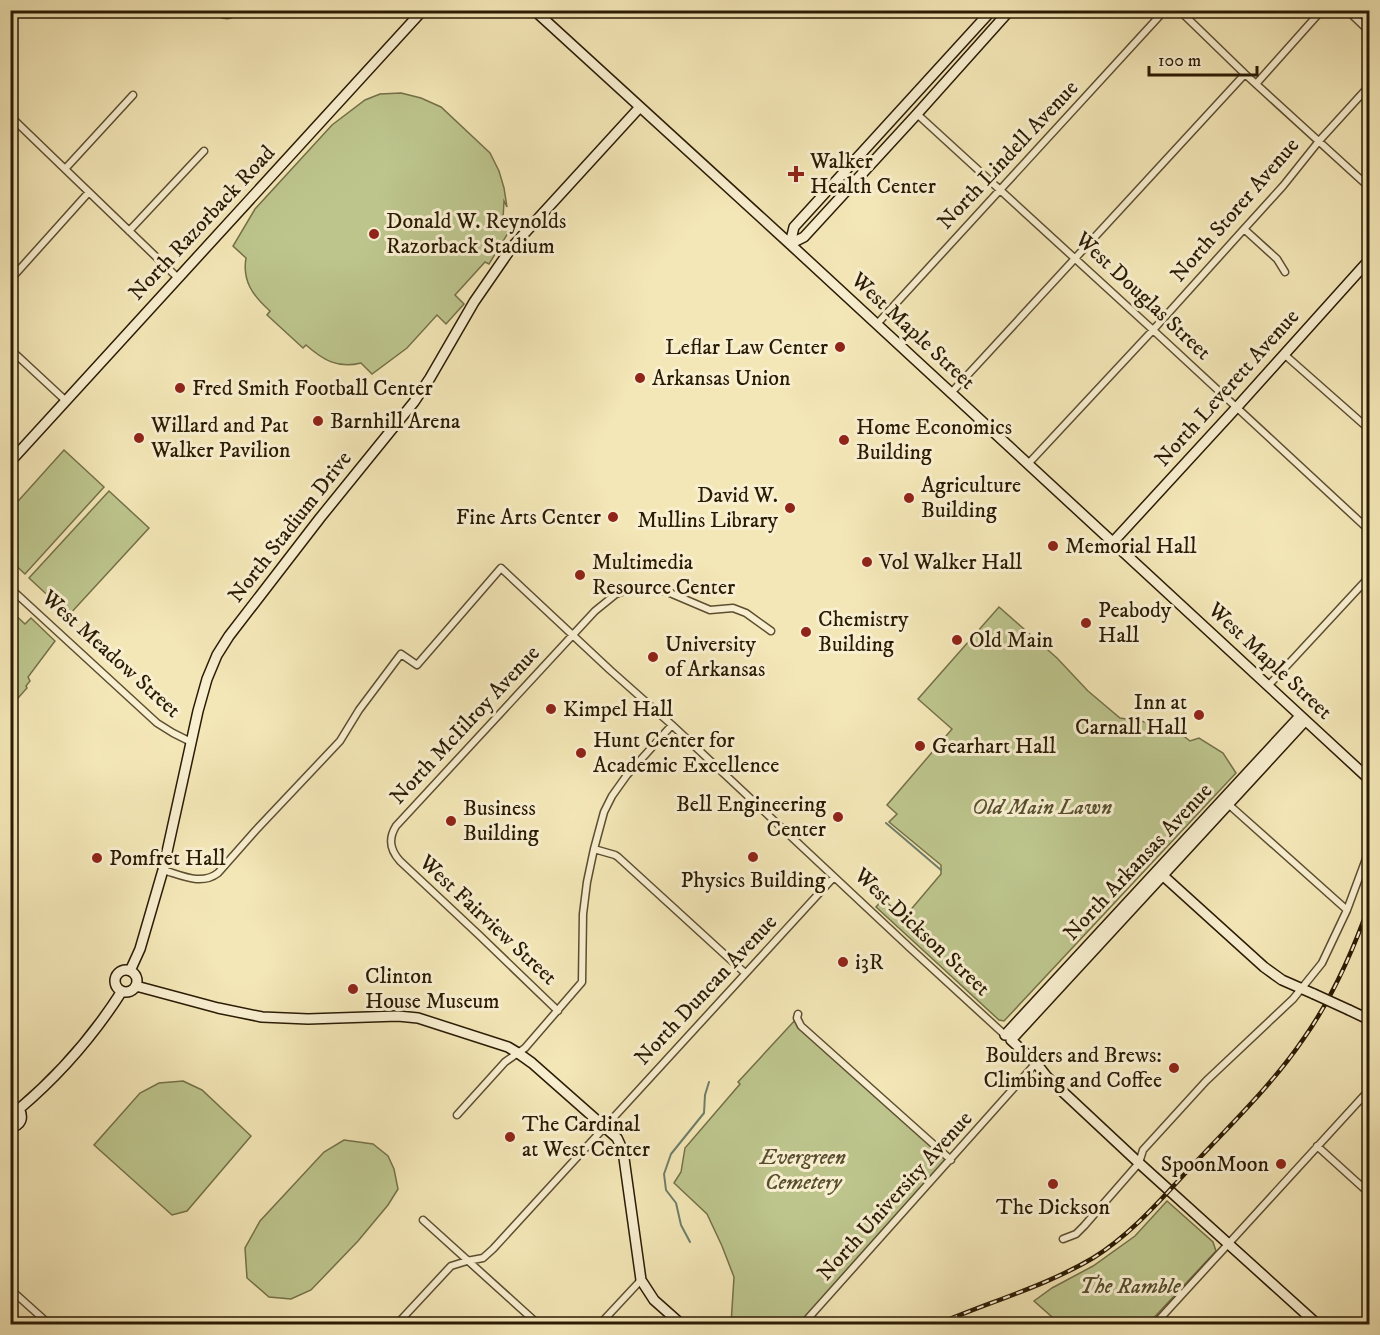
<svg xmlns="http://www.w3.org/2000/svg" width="1380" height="1335" font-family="'IM FELL DW Pica',serif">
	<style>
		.green { fill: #bdc58d; stroke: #747048; stroke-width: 1.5 }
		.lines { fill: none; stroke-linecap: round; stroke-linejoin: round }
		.stream { stroke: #6e7e6b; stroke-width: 2 }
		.street-casing { stroke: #5c4e31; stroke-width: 9 }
		.secondary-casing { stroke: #2a1b04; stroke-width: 12 }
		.street { stroke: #f8efd0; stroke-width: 6 }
		.secondary { stroke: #f8efd0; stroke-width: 9 }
		.rail-casing { stroke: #2a1b04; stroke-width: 4.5 }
		.rail { stroke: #f8efd0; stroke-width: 2; stroke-dasharray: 7; stroke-linecap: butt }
		.secondary-bridge-casing { stroke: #2a1b04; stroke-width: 12; stroke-linecap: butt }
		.secondary-bridge { stroke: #f8efd0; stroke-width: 9 }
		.poi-dot { fill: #8f2418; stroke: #f8efd0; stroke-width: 2 }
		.labels { text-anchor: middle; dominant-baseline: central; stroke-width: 6; stroke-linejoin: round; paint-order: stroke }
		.street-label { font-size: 22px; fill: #2a1b04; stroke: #f8efd0 }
		.poi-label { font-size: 22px; fill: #2a1b04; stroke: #f8efd0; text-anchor: start }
		.park-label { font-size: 22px; font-style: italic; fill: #564e2d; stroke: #f8efd0 }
	</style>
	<rect width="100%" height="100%" fill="#f4e7b7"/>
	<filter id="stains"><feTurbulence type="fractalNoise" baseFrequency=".00333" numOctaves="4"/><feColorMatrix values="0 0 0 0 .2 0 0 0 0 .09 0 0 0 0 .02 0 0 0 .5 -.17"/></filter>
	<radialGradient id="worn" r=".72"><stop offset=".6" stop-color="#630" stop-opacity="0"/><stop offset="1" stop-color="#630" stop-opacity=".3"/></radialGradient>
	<path class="green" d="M401,93L421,98L441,107L490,153L499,171L504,188L507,207L504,201L503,219L513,225L489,264L485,262L455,295L464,304L446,324L437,315L407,348L372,374L361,363C338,369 323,360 306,345L303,348L267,315L270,311C253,296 242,281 246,258L233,246L255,209L332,125L365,100L380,94Z
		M64,450L104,487L25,574L11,561V509Z
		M109,491L149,528L69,615L29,578Z
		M999,607L1057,658L1088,691L1120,718L1171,726L1190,741L1199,738L1223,753L1236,773L1004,1021L999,1020L876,907L883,899L899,913H908L941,874V865L889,822L897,814L887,805L952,729L918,699Z
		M11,611L25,624L31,618L55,641L28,677L30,681L26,686L27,688L11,706Z
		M797,1018L799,1022L951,1160L803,1324H731L734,1277L722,1246L707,1214L674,1183L681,1172L685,1148L740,1084L738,1082Z
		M183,1081L202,1090L251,1136L187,1211L172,1215L94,1145L140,1093L159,1083Z
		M344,1140L373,1144L388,1156L394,1169L398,1189L388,1205L358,1241L311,1290L291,1299L269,1297L247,1278L245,1248L260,1221L324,1152Z
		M1167,1201L1213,1242L1216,1251L1148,1324H1060L1034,1301L1052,1288L1093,1266L1135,1236Z"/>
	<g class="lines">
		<path class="stream" d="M886,823L941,870
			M690,1242L681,1225L676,1203L666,1190L664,1174L671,1154L704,1113L705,1095L709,1082"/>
		<defs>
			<path id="street" d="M216,10C223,16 230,17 236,10
				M1179,10L1245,74L1370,188
				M1347,10L1370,32
				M1256,84L1322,10
				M917,114L1153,330L1370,531
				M10,116L178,278
				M65,169L133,95
				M1244,229L1277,259L1285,272
				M129,231L204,151
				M10,280L89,192
				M877,324L1165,10
				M10,349L65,400
				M1285,355L1370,430
				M951,393L1245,74
				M1028,464L1153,330L1244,229L1283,186L1319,141L1370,85
				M10,588L157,723L173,733L191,742
				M1268,686L1370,576
				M1227,803L1347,910
				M594,849L615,855L618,857L745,973
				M163,870C181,875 201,886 218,873L256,830L340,741L359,710L401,654L417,665L501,568L610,670L672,725L909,947L1006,1036
				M558,1011L479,935L400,861C390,850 388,839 396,826L595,611L616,594L633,588L649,587L670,593L710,610L733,608L746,613L771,631
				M798,1014L797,1018L801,1026L951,1160
				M457,1115L505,1062L525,1048L582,982L583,914L587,882L594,849L604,812L612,796L627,775L672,725
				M1317,1146L1370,1194
				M423,1220L538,1324
				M1063,1239L1076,1234L1084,1226L1139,1163L1143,1150L1206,1081L1293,999L1322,963L1347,910L1370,848
				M10,1289L49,1324
				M397,1324L451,1266L467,1261L483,1258L493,1249L834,877
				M600,1324L641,1280
				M803,1324L1036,1063
				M1155,1324L1370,1089"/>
			<path id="secondary" d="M534,10L790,244L1370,780
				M790,244L804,237L917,114L1010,10
				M790,244L794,227L992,10
				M10,462L423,10
				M1113,542L1237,407L1370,259
				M1305,721L1011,1040L1036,1063L1047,1077L1139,1163L1317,1324
				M1159,872L1264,967L1282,980L1314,994
				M115 981a11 11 0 1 1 22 0a11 11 0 1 1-22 0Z
				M130,971L140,949L163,870L198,711L207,679L217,655L229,636L320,518L414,402L430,378L474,302L512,247L640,107
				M136,986L218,1008L262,1017L308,1019L398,1016L418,1018L508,1047L518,1053L532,1063L617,1138L623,1151L641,1280L654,1300L681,1324
				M1349,1010L1370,1020
				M1005,1035L1300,716
				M19,1109C58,1076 94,1035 122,991
				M10,1127C21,1126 24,1118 19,1109"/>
		</defs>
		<use href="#street" class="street-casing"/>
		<use href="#secondary" class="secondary-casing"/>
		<use href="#street" class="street"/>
		<use href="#secondary" class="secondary"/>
		<defs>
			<path id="rail" d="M938,1324C989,1302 1046,1286 1093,1258C1132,1234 1162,1198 1193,1165C1231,1124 1273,1084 1304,1038C1333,997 1353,951 1370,903"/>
		</defs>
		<use href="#rail" class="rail-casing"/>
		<use href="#rail" class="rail"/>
		<defs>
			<path id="secondary-bridge" d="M1314,994L1349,1010"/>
		</defs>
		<use href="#secondary-bridge" class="secondary-bridge-casing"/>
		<use href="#secondary-bridge" class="secondary-bridge"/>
	</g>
	<g class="poi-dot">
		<path d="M793 165h6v6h6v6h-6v6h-6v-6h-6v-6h6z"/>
		<circle cx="374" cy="234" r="6"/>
		<circle cx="840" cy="347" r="6"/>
		<circle cx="640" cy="378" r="6"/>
		<circle cx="180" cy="388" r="6"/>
		<circle cx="318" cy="421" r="6"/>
		<circle cx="139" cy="438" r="6"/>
		<circle cx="844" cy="440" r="6"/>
		<circle cx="909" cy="498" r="6"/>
		<circle cx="790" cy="508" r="6"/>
		<circle cx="613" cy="517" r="6"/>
		<circle cx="1053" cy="546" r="6"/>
		<circle cx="867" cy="562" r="6"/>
		<circle cx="580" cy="575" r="6"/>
		<circle cx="1086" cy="623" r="6"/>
		<circle cx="806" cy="632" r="6"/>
		<circle cx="957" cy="640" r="6"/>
		<circle cx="653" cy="657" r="6"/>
		<circle cx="551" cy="709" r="6"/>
		<circle cx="1199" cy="715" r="6"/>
		<circle cx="920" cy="746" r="6"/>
		<circle cx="581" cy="753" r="6"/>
		<circle cx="838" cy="817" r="6"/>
		<circle cx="451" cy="821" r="6"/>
		<circle cx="753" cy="857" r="6"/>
		<circle cx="97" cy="858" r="6"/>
		<circle cx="843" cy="962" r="6"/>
		<circle cx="353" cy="989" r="6"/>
		<circle cx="1174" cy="1068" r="6"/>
		<circle cx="510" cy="1137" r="6"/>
		<circle cx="1281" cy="1164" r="6"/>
		<circle cx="1053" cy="1184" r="6"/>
	</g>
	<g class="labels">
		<g class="street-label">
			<text transform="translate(1008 155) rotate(-47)">North Lindell Avenue</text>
			<text transform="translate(1235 210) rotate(-49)">North Storer Avenue</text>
			<text transform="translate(202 223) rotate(-47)">North Razorback Road</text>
			<text transform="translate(1143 296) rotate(43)">West Douglas Street</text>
			<text transform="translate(913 331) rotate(43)">West Maple Street</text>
			<text transform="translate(1227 388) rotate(-48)">North Leverett Avenue</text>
			<text transform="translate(290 527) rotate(-52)">North Stadium Drive</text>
			<text transform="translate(111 654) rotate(42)">West Meadow Street</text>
			<text transform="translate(1270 661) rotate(43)">West Maple Street</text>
			<text transform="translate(465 725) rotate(-47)">North McIilroy Avenue</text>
			<text transform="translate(1138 862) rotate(-47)">North Arkansas Avenue</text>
			<text transform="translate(488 920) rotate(43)">West Fairview Street</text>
			<text transform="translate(922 932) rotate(43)">West Dickson Street</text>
			<text transform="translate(706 990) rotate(-47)">North Duncan Avenue</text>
			<text transform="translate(895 1196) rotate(-48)">North University Avenue</text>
		</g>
		<g class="poi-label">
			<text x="810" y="161">Walker<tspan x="810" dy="25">Health Center</tspan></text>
			<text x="386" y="221">Donald W. Reynolds<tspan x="386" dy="25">Razorback Stadium</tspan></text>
			<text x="828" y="347" text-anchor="end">Leflar Law Center</text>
			<text x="652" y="378">Arkansas Union</text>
			<text x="192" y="388">Fred Smith Football Center</text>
			<text x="330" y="421">Barnhill Arena</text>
			<text x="151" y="425">Willard and Pat<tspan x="151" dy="25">Walker Pavilion</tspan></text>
			<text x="856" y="427">Home Economics<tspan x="856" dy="25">Building</tspan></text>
			<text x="921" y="485">Agriculture<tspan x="921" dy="25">Building</tspan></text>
			<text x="778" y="495" text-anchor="end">David W.<tspan x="778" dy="25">Mullins Library</tspan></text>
			<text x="601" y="517" text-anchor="end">Fine Arts Center</text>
			<text x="1065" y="546">Memorial Hall</text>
			<text x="592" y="562">Multimedia<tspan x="592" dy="25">Resource Center</tspan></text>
			<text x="879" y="562">Vol Walker Hall</text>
			<text x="1098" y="610">Peabody<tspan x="1098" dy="25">Hall</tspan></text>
			<text x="818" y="619">Chemistry<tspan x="818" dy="25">Building</tspan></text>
			<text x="969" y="640">Old Main</text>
			<text x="665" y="644">University<tspan x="665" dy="25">of Arkansas</tspan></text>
			<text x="1187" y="702" text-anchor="end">Inn at<tspan x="1187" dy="25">Carnall Hall</tspan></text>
			<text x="563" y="709">Kimpel Hall</text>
			<text x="593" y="740">Hunt Center for<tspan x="593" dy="25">Academic Excellence</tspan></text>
			<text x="932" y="746">Gearhart Hall</text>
			<text x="826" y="804" text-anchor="end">Bell Engineering<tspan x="826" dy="25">Center</tspan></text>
			<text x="463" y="808">Business<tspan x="463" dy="25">Building</tspan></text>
			<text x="109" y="858">Pomfret Hall</text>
			<text x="753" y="880" text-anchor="middle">Physics Building</text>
			<text x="855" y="962">i3R</text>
			<text x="365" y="976">Clinton<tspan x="365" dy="25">House Museum</tspan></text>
			<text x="1162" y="1055" text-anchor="end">Boulders and Brews:<tspan x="1162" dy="25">Climbing and Coffee</tspan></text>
			<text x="522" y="1124">The Cardinal<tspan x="522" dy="25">at West Center</tspan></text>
			<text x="1269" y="1164" text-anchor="end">SpoonMoon</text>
			<text x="1053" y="1207" text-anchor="middle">The Dickson</text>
		</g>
		<g class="park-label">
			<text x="1042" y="807">Old Main Lawn</text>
			<text x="803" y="1157">Evergreen<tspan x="803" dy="25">Cemetery</tspan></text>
			<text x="1130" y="1286">The Ramble</text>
		</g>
	</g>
	<rect width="1380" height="1335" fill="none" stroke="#f4e7b7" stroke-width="36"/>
	<rect x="12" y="12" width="1356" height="1311" fill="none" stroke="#2a1b04" stroke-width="3"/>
	<rect x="18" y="18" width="1344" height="1299" fill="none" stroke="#2a1b04" stroke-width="1.5"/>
	<path d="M1149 66v9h108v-9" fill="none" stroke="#2a1b04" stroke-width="3"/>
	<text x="1158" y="66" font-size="18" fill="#2a1b04" stroke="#f8efd0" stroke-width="4.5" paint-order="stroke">100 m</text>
	<rect width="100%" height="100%" filter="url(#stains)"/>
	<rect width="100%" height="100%" fill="url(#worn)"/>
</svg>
